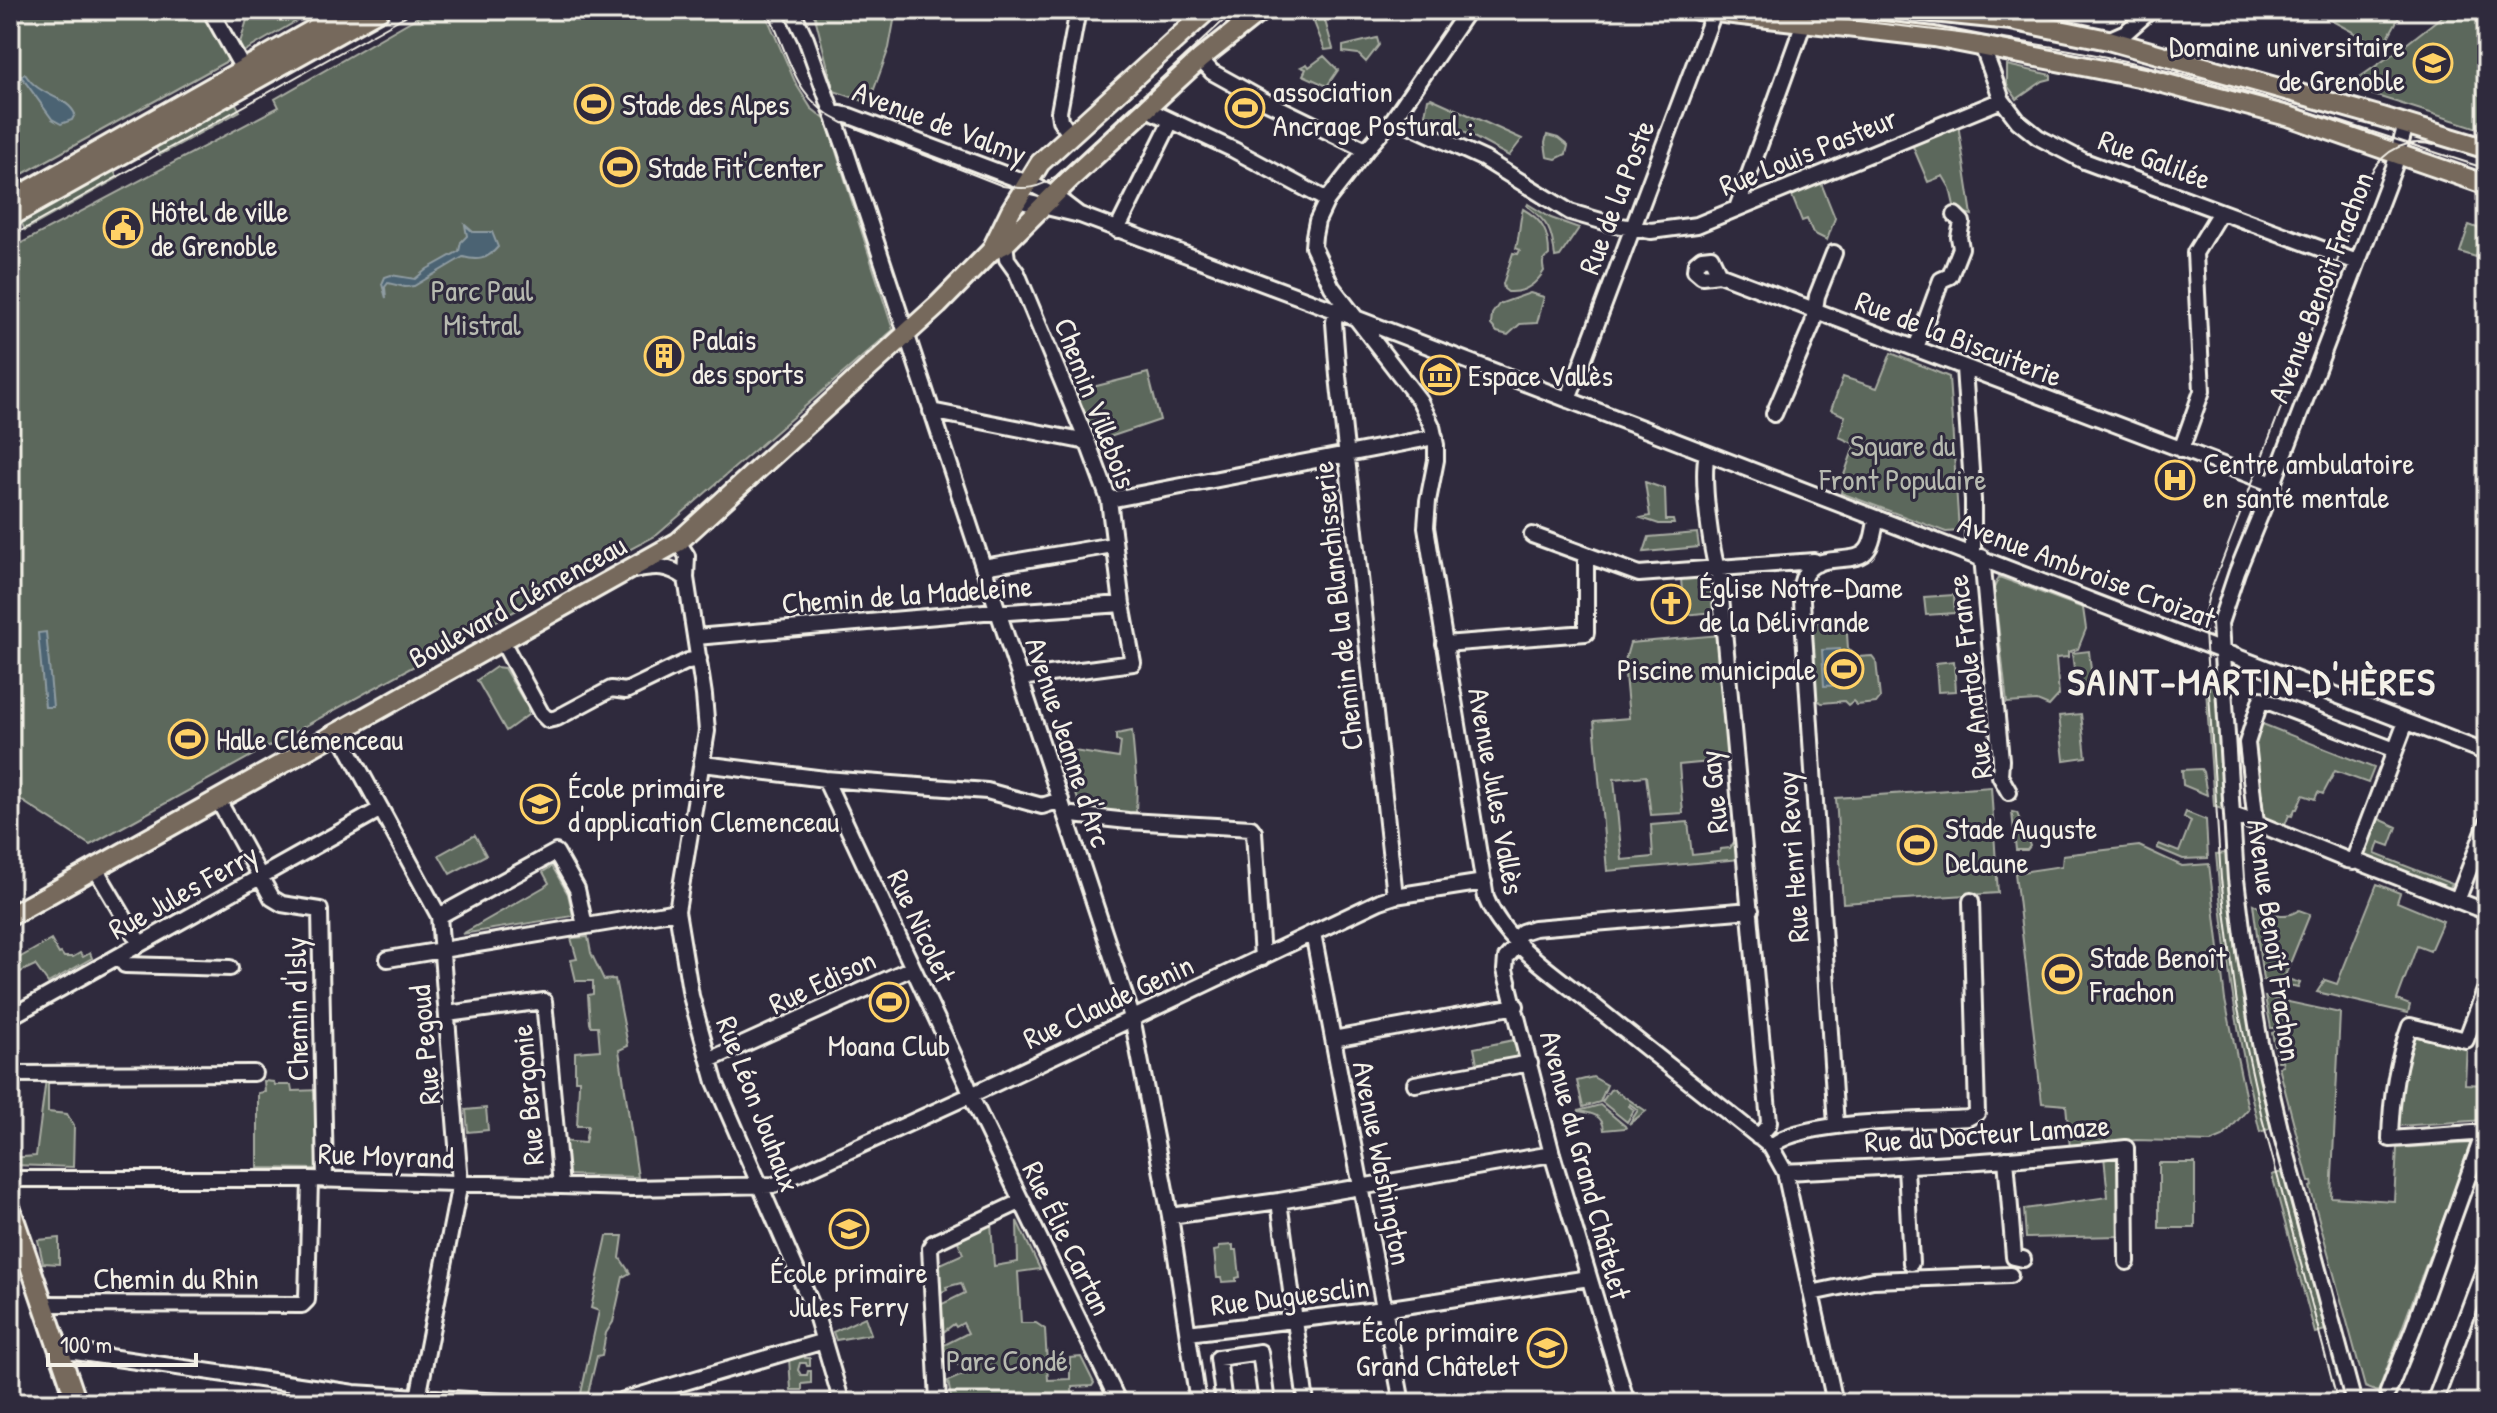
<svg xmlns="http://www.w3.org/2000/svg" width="2497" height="1413" font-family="'Patrick Hand',sans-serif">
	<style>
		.green { fill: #5c675b; stroke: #a8aca2; stroke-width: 2 }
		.water { fill: #4b6473; stroke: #8f9ca2; stroke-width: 2 }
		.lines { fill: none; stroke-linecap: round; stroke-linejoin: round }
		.minor-casing { stroke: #f4f1e8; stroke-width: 20 }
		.major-casing { stroke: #f4f1e8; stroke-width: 24 }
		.minor { stroke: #2f2a3d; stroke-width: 14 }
		.major { stroke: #76695c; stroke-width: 18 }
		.tram { stroke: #f4f1e8; stroke-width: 2 }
		.labels { text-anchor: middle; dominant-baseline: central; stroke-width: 6; stroke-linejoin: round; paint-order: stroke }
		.poi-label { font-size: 30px; fill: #f4f1e8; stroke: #2f2a3d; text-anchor: start }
		.street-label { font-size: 30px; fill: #f4f1e8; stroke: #2f2a3d }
		.park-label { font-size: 30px; fill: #b7bab0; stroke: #2f2a3d }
		.district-label { font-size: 38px; font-weight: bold; letter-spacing: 2px; fill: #f4f1e8; stroke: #2f2a3d }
	</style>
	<rect width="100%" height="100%" fill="#2f2a3d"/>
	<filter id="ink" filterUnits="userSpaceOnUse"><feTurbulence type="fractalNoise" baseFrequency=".0125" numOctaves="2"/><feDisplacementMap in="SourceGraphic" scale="16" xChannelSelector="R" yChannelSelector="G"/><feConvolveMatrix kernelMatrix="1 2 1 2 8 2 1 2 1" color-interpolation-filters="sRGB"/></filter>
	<g filter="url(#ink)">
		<path class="green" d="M10,10H195L197,15L202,13L229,60L10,181Z
			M250,10H314V11L243,52L239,46Z
			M430,10H764L796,84L811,108L826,120L893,330L657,535L474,633L90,845L10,793V249L279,107L275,99Z
			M810,10H896L889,48L869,103L834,91L815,17Z
			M1314,10H1322L1333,49L1325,50L1310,12Z
			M2312,10H2403L2382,48Z
			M2450,10H2487V131L2361,91L2360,77L2400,49Z
			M1377,38L1379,45L1366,62L1358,54L1343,52V46Z
			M1324,56L1338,70L1327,86L1303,75L1306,69L1301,67L1307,64L1309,67Z
			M2007,65L2051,75V79L2043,81L2017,99L2007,85Z
			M1431,98L1522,139L1509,156L1468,134L1425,115L1428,99Z
			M235,102L240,111L160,155L153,143Z
			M1958,124L1972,215L1955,210L1950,188L1943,176L1928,182L1911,142Z
			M1547,135L1558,138L1568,146L1566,154L1556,159L1547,157L1545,143Z
			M111,167L118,178L25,230L19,218Z
			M1819,178L1835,218L1827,240L1813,233L1807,219L1802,221L1790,191Z
			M1528,204L1551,218L1579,228L1560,256L1555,257C1552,230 1549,223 1527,206Z
			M1523,209C1543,220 1549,233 1549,255C1542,260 1542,263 1544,271C1536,284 1524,293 1508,292L1504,289L1503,284L1513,253L1518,254L1520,250L1516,248C1520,234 1519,222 1523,209Z
			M2469,225L2486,231L2476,257L2460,252Z
			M1530,293L1544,297L1537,323L1520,324L1508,335L1497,332L1491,325L1492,314L1499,304Z
			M1891,353L1949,377L1959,531L1946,532L1841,493L1844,475L1855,444L1839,437L1845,416L1831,410L1843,377L1877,388Z
			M1148,373L1160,420L1107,438L1105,431L1087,436L1069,393Z
			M1645,482L1665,489L1666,520H1673L1674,524H1659L1641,518L1650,516Z
			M1697,533L1699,547L1644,552L1649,537Z
			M1714,575L1717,608L1714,609V612L1684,615L1681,579Z
			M1999,577L2083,608L2086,629L2078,649L2068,652V657L2056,658L2059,695L2049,706L2037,701L2007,703L1994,588Z
			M1954,595L1955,613L1926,615L1924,597Z
			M1846,620L1848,648L1857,657L1872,656L1876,661L1880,698L1876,703L1857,705L1853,701L1848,705L1844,701L1822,703L1814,698L1809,623Z
			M1720,635L1731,760L1679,765L1683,813L1651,815L1646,776L1614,779L1622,860L1653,857L1651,825L1688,822L1692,855L1720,852L1721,849L1730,848L1736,839L1740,859L1607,871L1594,721L1629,718L1624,664L1630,643Z
			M2089,651L2093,689L2077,691L2072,653Z
			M1954,661L1956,691L1938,692L1936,663Z
			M496,667L504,668L528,708V715L506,731L477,680Z
			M2205,674L2215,676L2224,810L2214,806Z
			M2081,714L2086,757L2064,760L2059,716Z
			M2260,723L2374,768L2368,783L2335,771L2323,794L2318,792L2315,799L2303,795L2297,809H2295L2292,816L2289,815L2285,825L2282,827L2265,821L2254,740Z
			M1132,731L1137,787L1136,813C1118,812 1091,815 1078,800L1061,749L1119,758L1121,742L1116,740V734Z
			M2201,769L2203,772L2207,795L2183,785L2182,770Z
			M1991,787L1998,893L1843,903L1836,798Z
			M2012,812L2017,813L2030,846L2027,850H2016Z
			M2186,812L2206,820L2208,858L2183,859L2157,848L2159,844L2179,852L2191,821L2184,817Z
			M2377,818L2397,827L2390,846L2379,842L2375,854L2452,884L2448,891L2368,859L2365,854Z
			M475,835L486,855L450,874L439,855Z
			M2139,846L2182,866L2209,864L2225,1000L2248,1109L2223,1137L2211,1142L2136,1140L2070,1148L2066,1105L2042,1103L2015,873L2062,866L2063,855Z
			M2226,853C2235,946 2249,1038 2271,1128L2260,1132C2237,1040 2224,948 2216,854Z
			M552,866L568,894L573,916L462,934L544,887L549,883L543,872Z
			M2377,884L2400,893L2397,902L2443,921L2430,951L2417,946L2397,1000L2410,1005L2408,1013L2317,992L2325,980L2337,984Z
			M2253,904C2269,912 2283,921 2299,910L2310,914L2284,978L2300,983L2298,988L2263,980Z
			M588,937L591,953L604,980L615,979L627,1040L628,1046L619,1050L638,1177L562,1175L561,1141L585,1143L588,1126H577L579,1085V1080H575V1052L600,1050L598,1026H591L590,1023L588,995L593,994V981H576L571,960L577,959L571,938Z
			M51,940L59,954L61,953L64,957H73L80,953L83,957L90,953L92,958L48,983L35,965L10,977V963Z
			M2265,997L2340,1013L2331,1197L2394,1201L2397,1148L2472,1143L2378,1392L2365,1387L2310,1187L2313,1186L2312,1182H2309L2279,1067L2283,1066L2282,1061H2278L2272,1033L2275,1032V1028H2271Z
			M2413,1031L2467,1043L2465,1084L2487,1085V1112L2485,1120L2399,1126L2401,1077Z
			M1514,1040L1517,1054L1510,1064L1478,1069L1474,1048Z
			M1593,1077L1607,1085L1600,1102L1583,1107L1577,1081Z
			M46,1079H48V1112L67,1114L74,1126L73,1167L12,1165L10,1158L36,1156Z
			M264,1081L274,1082L275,1085H291L292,1091L321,1090V1169L258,1168V1093L265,1092Z
			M1613,1089L1646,1111L1629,1124L1638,1110L1630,1104L1629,1106L1634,1110L1627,1122L1602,1102L1610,1090Z
			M1600,1105L1625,1126L1626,1128L1604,1130C1603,1115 1592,1113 1578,1111Z
			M486,1108L488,1130L468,1132L466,1110Z
			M2118,1155L2121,1158V1236L2026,1238L2024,1209L2108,1197L2104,1156Z
			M2159,1163H2195V1228H2159Z
			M2282,1172L2325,1330L2315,1333L2272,1175Z
			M1017,1221L1040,1269L1018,1272L1021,1323H1036L1045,1329L1048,1380L1070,1379V1358L1081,1357L1094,1383L1092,1386L1072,1387L1073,1403H952L948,1381L970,1372L966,1362L958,1365L957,1362L948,1365L949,1368L944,1370L942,1346L968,1333L963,1323L956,1327L954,1324L942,1333L940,1305L965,1293L961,1283L946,1287L947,1290L939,1293L936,1266L963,1254L957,1239L991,1222L994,1266L1018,1262Z
			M607,1236H623L620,1258L630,1273L623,1277L613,1322L606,1333L602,1355L597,1356L587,1398H580L599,1311L591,1308Z
			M59,1238V1264L43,1263L38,1240Z
			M1233,1245V1250H1237L1240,1277L1236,1278V1281L1222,1282L1221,1278H1217L1214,1251L1219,1250V1246Z
			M865,1317L871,1334L836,1340L833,1332Z
			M805,1353V1358H810V1366H807L806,1363H800L798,1370L801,1375H807L808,1371H811V1383L802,1384V1390H791L789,1358Z"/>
		<path class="water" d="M25,74C40,98 66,95 75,114L72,120L61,124L52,119L21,76Z
			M465,225L473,232H492L498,247C487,260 477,261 463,257L414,286L405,287L388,283L385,287L386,298L382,284L385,277L391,275L415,279L427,269L459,251L461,242L467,236Z
			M46,632L53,707H45L38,633Z
			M1840,649L1842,685L1824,686L1822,650Z"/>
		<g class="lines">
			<defs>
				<path id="minor" d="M210,10L243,69
					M792,10L806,39L846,151L1132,1017L1170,1216L1198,1403
					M1468,10L1394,118L1366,150L1327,200L1317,221L1314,236L1313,247L1332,287L1420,401L1432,426L1436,445V460L1428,501L1426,527L1486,898C1504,943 1556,975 1593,1005C1652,1053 1712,1099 1771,1147L1785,1172L1835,1403
					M2108,40L2126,32L2151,10
					M1983,48L2002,100L2018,121L2038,137L2084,161L2357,262
					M1200,59L1212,72L1259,98L1366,150
					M1148,107L1155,113L1234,150L1327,200
					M832,112L850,116L1033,185L1053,195L1078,214
					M1394,118L1484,159L1570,212L1615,225L1651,231L1697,225L2002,100
					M1070,134L1060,120L1059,112L1078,10
					M1017,200L1080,215L1353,317L2487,753
					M1737,208L1804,22
					M1117,230L1171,121
					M1005,244L1007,259L1017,273L1089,446L1109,500L1122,604L1133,663L1020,678
					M1711,257L1719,274L1702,276L1695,270L1696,263L1702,258Z
					M1719,274L2273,484
					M1336,311L1334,322L1338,376L1395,896
					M1916,348L1941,280L1950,276L1961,248L1959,237L1962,222L1955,215
					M1964,368L1973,500V554
					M1568,400L1714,12
					M931,411L1087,442
					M1774,414L1813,323L1817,296L1834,253
					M2181,450L2202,391L2195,253L2220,212
					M1707,453C1701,479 1711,551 1719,576L1769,1122L1768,1126L1758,1137
					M1109,500L1435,437
					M1532,535L1639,574L1814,561L1817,564
					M678,542L687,556L686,578L704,695L707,731L677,911L691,996L715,1082L816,1315L842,1403
					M1982,557L2001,760L2000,776L2009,792
					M983,567L1113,545
					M634,570C656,565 668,565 686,578
					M696,637L984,612H1009L1122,604
					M502,641L541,713L548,720L557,718L611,689L626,691L688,661L699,659
					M1444,644L1586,633V555
					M339,732L439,916L460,1183L417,1403
					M703,764L825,779L987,791L1042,806L1061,800
					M825,779L967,1084L974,1103L1119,1403
					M218,800L272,898L282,904L320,910L325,1180
					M2232,815L2256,823L2347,860L2359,862L2487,912
					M1067,817L1073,815L1128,821L1251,828L1254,832L1262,958
					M2256,823L2247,743L2261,699L2395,750
					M2353,862L2406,722
					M95,868L140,944
					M2457,901L2487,823
					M439,916L556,852L577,889L585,926
					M1313,933L1402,1403
					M1515,939L1522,932L1534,928L1751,910
					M1519,943L1506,958L1505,970L1552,1154L1627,1403
					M119,956L125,965L230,968
					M388,959L677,911
					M2487,985L2466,1040L2410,1026C2396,1063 2391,1099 2390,1139L2487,1132
					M447,1014L544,1001L561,1186
					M10,1017L381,809
					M1333,1039L1516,1006
					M709,1060L912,968
					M10,1074L254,1073
					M1415,1084L1530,1063
					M1836,1125L1801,586C1808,545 1854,570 1868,549C1874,541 1874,527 1877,518
					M1771,1147C1796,1119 1927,1121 1968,1118L1977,1113L1971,901
					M2006,1159L2014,1257L2023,1259
					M1906,1167L1911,1263
					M1785,1172C1899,1166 2013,1161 2126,1148L2127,1262
					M10,1179H310L632,1188L774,1185L971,1095L1380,901L1395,896L1484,882
					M1279,1201L1306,1403
					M1170,1216L1279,1201L1552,1154
					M1811,1293L1873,1280L2010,1275
					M44,1304L302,1305L307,1300L310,1179
					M1188,1333L1384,1309L1589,1278
					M61,1353L75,1352L354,1393L519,1403
					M2388,1392L2414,1327L2487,1124
					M43,1403L74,1394
					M614,1403L824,1341
					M934,1403L938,1400L930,1248L933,1243L1022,1201
					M1224,1403L1218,1358L1260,1352L1267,1403
					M2354,1403L2280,1129L2260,1043L2245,952L2236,879L2220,623L2237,572L2273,484L2394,167L2406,124
					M2434,1403L2487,1262"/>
				<path id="major" d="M1698,10L1934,37L2144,78L2291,117L2487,185
					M1913,10L2011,20L2108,40L2382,117L2487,149
					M10,201L348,10
					M10,217L380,10
					M993,250L1005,244L1069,180L1200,59L1262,10
					M10,916L678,542L938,305L991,251L1011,210L1040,163L1208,10
					M10,1207L77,1403"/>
			</defs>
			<use href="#minor" class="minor-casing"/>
			<use href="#major" class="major-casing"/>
			<use href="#minor" class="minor"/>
			<use href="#major" class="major"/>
			<path class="tram" d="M767,10C790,55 793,100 843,123L1003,186C1024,190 1039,189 1056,176L1235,10
				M1762,10C1886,25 2012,35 2134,63C2253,90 2370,132 2487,169
				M10,237L416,10
				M2338,1403L2262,1118L2237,1004L2221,879L2204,616L2209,595L2371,173C2385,149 2408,138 2434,145"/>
		</g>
	</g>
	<defs>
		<symbol id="university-ring" viewBox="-11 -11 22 22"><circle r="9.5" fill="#2f2a3d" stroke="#ffd166" stroke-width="1.5"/><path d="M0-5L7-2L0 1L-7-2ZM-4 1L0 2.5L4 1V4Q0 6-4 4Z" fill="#ffd166"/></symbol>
		<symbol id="stadium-ring" viewBox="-11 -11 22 22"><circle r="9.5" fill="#2f2a3d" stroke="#ffd166" stroke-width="1.5"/><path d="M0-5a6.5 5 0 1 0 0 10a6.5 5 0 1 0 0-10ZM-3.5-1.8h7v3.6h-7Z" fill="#ffd166"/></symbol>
		<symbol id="civic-ring" viewBox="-11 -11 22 22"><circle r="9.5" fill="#2f2a3d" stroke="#ffd166" stroke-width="1.5"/><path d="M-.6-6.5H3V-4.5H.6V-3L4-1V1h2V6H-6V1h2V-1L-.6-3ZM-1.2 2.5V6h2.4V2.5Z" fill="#ffd166"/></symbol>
		<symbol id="building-ring" viewBox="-11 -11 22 22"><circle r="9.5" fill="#2f2a3d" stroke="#ffd166" stroke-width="1.5"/><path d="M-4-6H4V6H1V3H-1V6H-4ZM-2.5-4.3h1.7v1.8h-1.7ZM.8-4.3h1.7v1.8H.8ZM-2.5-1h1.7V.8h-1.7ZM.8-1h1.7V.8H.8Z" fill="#ffd166"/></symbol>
		<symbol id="museum-ring" viewBox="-11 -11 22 22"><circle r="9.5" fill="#2f2a3d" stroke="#ffd166" stroke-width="1.5"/><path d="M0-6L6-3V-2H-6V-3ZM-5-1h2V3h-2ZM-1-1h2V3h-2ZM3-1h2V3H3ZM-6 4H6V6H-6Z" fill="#ffd166"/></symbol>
		<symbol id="hospital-ring" viewBox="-11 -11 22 22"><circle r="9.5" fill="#2f2a3d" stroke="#ffd166" stroke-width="1.5"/><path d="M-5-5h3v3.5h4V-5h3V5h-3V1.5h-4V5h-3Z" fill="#ffd166"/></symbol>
		<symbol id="church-ring" viewBox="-11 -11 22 22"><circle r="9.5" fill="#2f2a3d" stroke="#ffd166" stroke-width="1.5"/><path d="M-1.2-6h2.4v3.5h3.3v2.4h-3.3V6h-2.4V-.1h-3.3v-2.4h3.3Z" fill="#ffd166"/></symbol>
		<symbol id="school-ring" viewBox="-11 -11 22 22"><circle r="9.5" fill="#2f2a3d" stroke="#ffd166" stroke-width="1.5"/><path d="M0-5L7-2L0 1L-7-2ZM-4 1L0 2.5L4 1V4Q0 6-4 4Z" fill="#ffd166"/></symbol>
	</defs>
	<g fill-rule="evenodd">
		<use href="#university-ring" x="2411" y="41" width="44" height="44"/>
		<use href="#stadium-ring" x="572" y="82" width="44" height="44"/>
		<use href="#stadium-ring" x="1223" y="86" width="44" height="44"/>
		<use href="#stadium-ring" x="598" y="145" width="44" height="44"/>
		<use href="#civic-ring" x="101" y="206" width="44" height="44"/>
		<use href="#building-ring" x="642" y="334" width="44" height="44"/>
		<use href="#museum-ring" x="1418" y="353" width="44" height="44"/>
		<use href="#hospital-ring" x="2153" y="458" width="44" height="44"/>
		<use href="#church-ring" x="1649" y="582" width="44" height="44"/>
		<use href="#stadium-ring" x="1822" y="647" width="44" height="44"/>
		<use href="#stadium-ring" x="166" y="717" width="44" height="44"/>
		<use href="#school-ring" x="518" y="782" width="44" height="44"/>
		<use href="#stadium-ring" x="1895" y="823" width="44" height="44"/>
		<use href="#stadium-ring" x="2040" y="952" width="44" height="44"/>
		<use href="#stadium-ring" x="867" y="980" width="44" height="44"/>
		<use href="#school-ring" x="827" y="1207" width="44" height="44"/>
		<use href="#school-ring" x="1525" y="1326" width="44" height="44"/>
	</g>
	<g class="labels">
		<g class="poi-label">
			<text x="2405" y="46" text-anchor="end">Domaine universitaire<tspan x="2405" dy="34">de Grenoble</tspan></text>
			<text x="1273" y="91">association<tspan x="1273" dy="34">Ancrage Postural :</tspan></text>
			<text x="622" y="104">Stade des Alpes</text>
			<text x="648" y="167">Stade Fit'Center</text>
			<text x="151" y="211">Hôtel de ville<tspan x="151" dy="34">de Grenoble</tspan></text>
			<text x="692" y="339">Palais<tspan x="692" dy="34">des sports</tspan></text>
			<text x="1468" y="375">Espace Vallès</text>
			<text x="2203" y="463">Centre ambulatoire<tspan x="2203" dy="34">en santé mentale</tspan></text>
			<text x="1699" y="587">Église Notre-Dame<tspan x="1699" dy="34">de la Délivrande</tspan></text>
			<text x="1816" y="669" text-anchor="end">Piscine municipale</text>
			<text x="216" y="739">Halle Clémenceau</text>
			<text x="568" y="787">École primaire<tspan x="568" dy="34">d'application Clemenceau</tspan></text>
			<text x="1945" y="828">Stade Auguste<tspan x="1945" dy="34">Delaune</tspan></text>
			<text x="2090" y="957">Stade Benoît<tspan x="2090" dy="34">Frachon</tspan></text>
			<text x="889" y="1045" text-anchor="middle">Moana Club</text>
			<text x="849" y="1272" text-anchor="middle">École primaire<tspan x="849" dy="34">Jules Ferry</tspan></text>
			<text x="1519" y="1331" text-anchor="end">École primaire<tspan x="1519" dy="34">Grand Châtelet</tspan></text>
		</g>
		<g class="street-label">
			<text transform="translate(940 122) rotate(21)">Avenue de Valmy</text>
			<text transform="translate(1808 151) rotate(-22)">Rue Louis Pasteur</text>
			<text transform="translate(2155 159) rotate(21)">Rue Galilée</text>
			<text transform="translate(1616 197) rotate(-69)">Rue de la Poste</text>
			<text transform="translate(2320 287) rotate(-69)">Avenue Benoît Frachon</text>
			<text transform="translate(1959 338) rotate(21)">Rue de la Biscuiterie</text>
			<text transform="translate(1096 403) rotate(69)">Chemin Villebois</text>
			<text transform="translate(2087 570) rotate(21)">Avenue Ambroise Croizat</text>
			<text transform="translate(907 594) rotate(-4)">Chemin de la Madeleine</text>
			<text transform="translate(517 601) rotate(-29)">Boulevard Clémenceau</text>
			<text transform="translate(1337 606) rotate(-96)">Chemin de la Blanchisserie</text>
			<text transform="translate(1969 677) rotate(-97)">Rue Anatole France</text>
			<text transform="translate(1069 742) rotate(72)">Avenue Jeanne d'Arc</text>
			<text transform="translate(1497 791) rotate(80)">Avenue Jules Vallès</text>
			<text transform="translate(1713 792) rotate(-96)">Rue Gay</text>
			<text transform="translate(1792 857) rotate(-94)">Rue Henri Revoy</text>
			<text transform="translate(183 891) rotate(-29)">Rue Jules Ferry</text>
			<text transform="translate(922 926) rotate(65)">Rue Nicolet</text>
			<text transform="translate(2275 940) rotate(82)">Avenue Benoît Frachon</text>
			<text transform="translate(822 981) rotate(-25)">Rue Edison</text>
			<text transform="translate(1108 1001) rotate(-25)">Rue Claude Genin</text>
			<text transform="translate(296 1009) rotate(-91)">Chemin d'Isly</text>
			<text transform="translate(424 1045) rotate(-95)">Rue Pegoud</text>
			<text transform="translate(527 1095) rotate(-95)">Rue Bergonie</text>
			<text transform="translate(759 1104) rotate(69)">Rue Léon Jouhaux</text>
			<text transform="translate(1987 1133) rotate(-4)">Rue du Docteur Lamaze</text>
			<text transform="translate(386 1155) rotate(2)">Rue Moyrand</text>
			<text transform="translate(1383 1163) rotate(79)">Avenue Washington</text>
			<text transform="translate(1586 1165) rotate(75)">Avenue du Grand Châtelet</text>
			<text transform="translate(1068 1238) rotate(64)">Rue Élie Cartan</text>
			<text x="176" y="1278">Chemin du Rhin</text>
			<text transform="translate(1290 1295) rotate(-7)">Rue Duguesclin</text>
		</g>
		<g class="park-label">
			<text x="482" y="290">Parc Paul<tspan x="482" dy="34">Mistral</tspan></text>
			<text x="1903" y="445">Square du<tspan x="1903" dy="34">Front Populaire</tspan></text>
			<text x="1007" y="1360">Parc Condé</text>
		</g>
		<g class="district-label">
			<text x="2252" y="681">SAINT-MARTIN-D'HÈRES</text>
		</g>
	</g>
	<rect width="2497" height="1413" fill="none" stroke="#2f2a3d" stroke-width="40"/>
	<rect x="20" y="20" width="2457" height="1373" fill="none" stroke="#f4f1e8" stroke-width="3" filter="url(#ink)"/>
	<path d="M48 1353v12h148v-12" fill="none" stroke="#f4f1e8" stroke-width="4"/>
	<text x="60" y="1353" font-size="24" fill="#f4f1e8" stroke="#2f2a3d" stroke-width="6" paint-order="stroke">100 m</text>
</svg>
